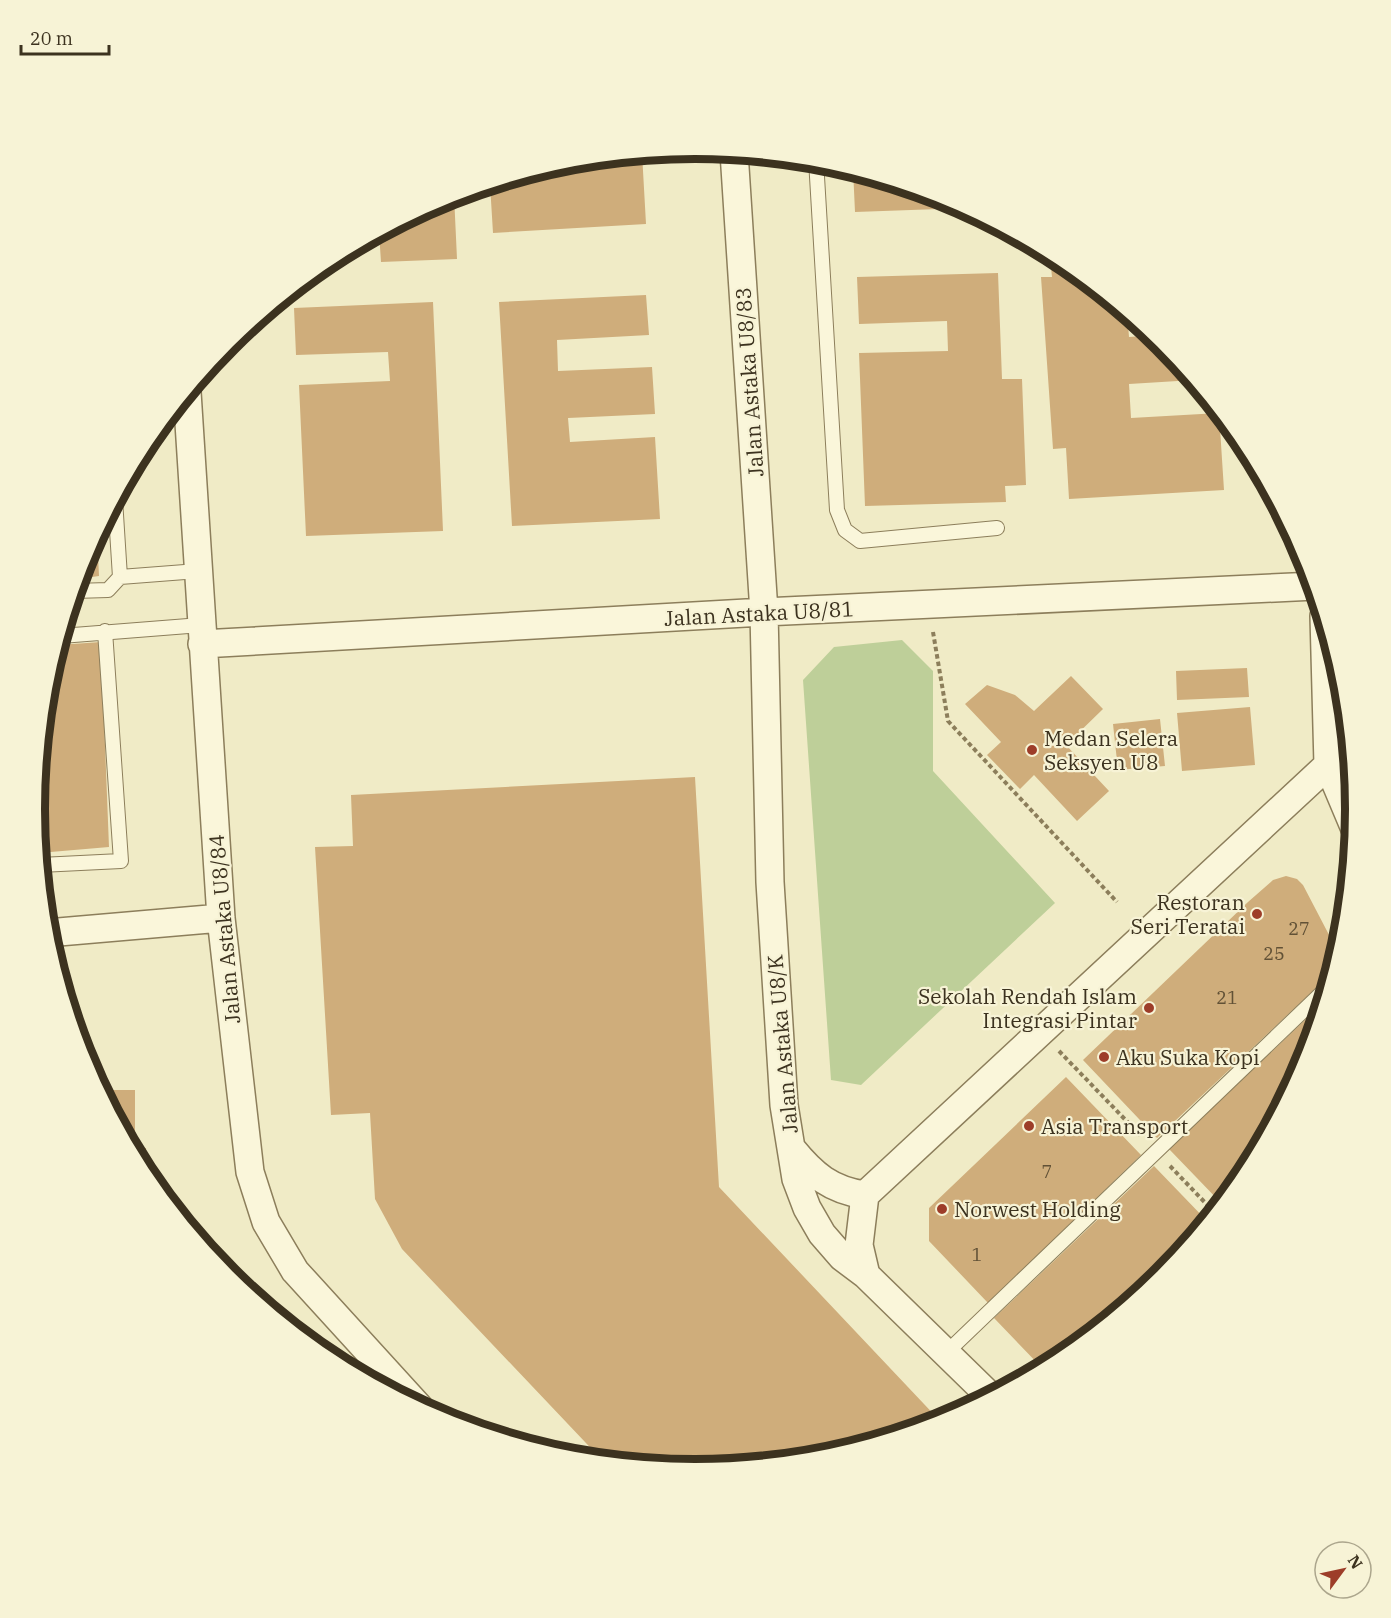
<svg xmlns="http://www.w3.org/2000/svg" width="1391" height="1618" font-family="'IBM Plex Serif',serif">
	<style>
		.green { fill: #becf99 }
		.building { fill: #cfad7b }
		.lines { fill: none; stroke-linecap: round; stroke-linejoin: round }
		.lane-casing { stroke: #8c7e5b; stroke-width: 16 }
		.street-casing { stroke: #8c7e5b; stroke-width: 30 }
		.path { stroke: #8c7e5b; stroke-width: 4; stroke-dasharray: 4.5 3; stroke-linecap: butt }
		.lane { stroke: #faf6da; stroke-width: 14 }
		.street { stroke: #faf6da; stroke-width: 27 }
		.poi-dot { fill: #9d3d29; stroke: #f7f3d6; stroke-width: 2 }
		.labels { text-anchor: middle; dominant-baseline: central; stroke-width: 4.5; stroke-linejoin: round; paint-order: stroke }
		.number-label { font-size: 18px; fill: #615136 }
		.street-label { font-size: 21px; fill: #3c321f; stroke: #f7f3d6 }
		.poi-label { font-size: 21px; fill: #3c321f; stroke: #f7f3d6; text-anchor: start }
		.rim { fill: none; stroke: #3c321f; stroke-width: 8 }
	</style>
	<rect width="100%" height="100%" fill="#f0ebc6"/>
	<path class="green" d="M902,640L933,671V771L1055,903L861,1085L831,1080L803,680L834,647Z"/>
	<path class="building" d="M642,153L646,224L493,233L490,184L567,161Z
		M853,169L949,198L967,208L855,212Z
		M454,195L457,259L381,262L379,232Z
		M1071,266L1127,312L1129,337L1155,335L1194,380L1129,384L1131,418L1219,413L1224,490L1069,499L1066,448L1053,449L1041,277H1052L1051,267Z
		M998,273L1002,379H1022L1026,485L1005,486L1006,502L865,506L859,353L948,351L947,321L859,324L857,277Z
		M646,295L649,335L557,340L558,371L652,367L655,414L568,418L570,442L655,437L660,519L512,526L499,302Z
		M433,302L443,531L306,536L299,385L390,381L388,352L296,355L294,308Z
		M97,534L99,576L78,579L85,556Z
		M101,642L109,847L39,853L35,809L47,680L58,645Z
		M1247,668L1249,697L1177,700L1176,671Z
		M1071,676L1103,709L1066,745L1109,791L1077,821L1034,775L1020,789L987,755L1001,742L965,704L987,685L1015,695L1034,711Z
		M1250,707L1255,765L1182,771L1177,713Z
		M1160,719L1165,766L1118,770L1113,724Z
		M695,777L719,1187L941,1422L824,1457L695,1470L603,1461L402,1249L375,1199L370,1113L331,1115L315,847L353,846L351,795Z
		M1286,876L1297,879L1303,885L1339,954L1334,971L1157,1138L1083,1060L1248,902L1273,880Z
		M1325,1001L1306,1062L1245,1177L1222,1204L1169,1149Z
		M1066,1077L1141,1155L988,1303L929,1241V1208Z
		M100,1090H135V1148H146L147,1177Z
		M1154,1166L1208,1222L1163,1277L1062,1359L1043,1369L994,1318Z"/>
	<g class="lines">
		<defs>
			<path id="lane" d="M816,160L837,510L845,530L860,541L997,528
				M120,577L198,571
				M74,591L108,590L120,577L115,499
				M61,636L201,625
				M40,865L121,861L105,631
				M945,1354L1330,985"/>
			<path id="street" d="M734,152L764,612L770,882L784,1105L796,1179L807,1208L822,1234L842,1257L866,1275L991,1397
				M187,392L221,918L250,1172L266,1222L295,1271L419,1407
				M1324,616L1328,765L1355,829
				M202,644L764,612L1315,586
				M47,933L221,918
				M792,1149C813,1175 831,1190 865,1195
				M866,1275L859,1245L865,1195L1328,765"/>
		</defs>
		<use href="#lane" class="lane-casing"/>
		<use href="#street" class="street-casing"/>
		<path class="path" d="M933,632L948,721L1117,902
			M1059,1051L1142,1137
			M1170,1166L1215,1213"/>
		<use href="#lane" class="lane"/>
		<use href="#street" class="street"/>
	</g>
	<g class="poi-dot">
		<circle cx="1032" cy="750" r="6"/>
		<circle cx="1257" cy="914" r="6"/>
		<circle cx="1149" cy="1008" r="6"/>
		<circle cx="1104" cy="1057" r="6"/>
		<circle cx="1029" cy="1126" r="6"/>
		<circle cx="942" cy="1209" r="6"/>
	</g>
	<g class="labels">
		<g class="number-label">
			<text x="1299" y="928">27</text>
			<text x="1274" y="953">25</text>
			<text x="1227" y="997">21</text>
			<text x="1047" y="1171">7</text>
			<text x="977" y="1254">1</text>
		</g>
		<g class="street-label">
			<text transform="translate(749 382) rotate(-94)">Jalan Astaka U8/83</text>
			<text transform="translate(759 613) rotate(-3)">Jalan Astaka U8/81</text>
			<text transform="translate(224 929) rotate(-95)">Jalan Astaka U8/84</text>
			<text transform="translate(782 1044) rotate(-95)">Jalan Astaka U8/K</text>
		</g>
		<g class="poi-label">
			<text x="1044" y="738">Medan Selera<tspan x="1044" dy="24">Seksyen U8</tspan></text>
			<text x="1245" y="902" text-anchor="end">Restoran<tspan x="1245" dy="24">Seri Teratai</tspan></text>
			<text x="1137" y="996" text-anchor="end">Sekolah Rendah Islam<tspan x="1137" dy="24">Integrasi Pintar</tspan></text>
			<text x="1116" y="1057">Aku Suka Kopi</text>
			<text x="1041" y="1126">Asia Transport</text>
			<text x="954" y="1209">Norwest Holding</text>
		</g>
	</g>
	<path d="M0 0H1391V1618H0ZM45 809a650 650 0 1 1 1300 0a650 650 0 1 1-1300 0Z" fill="#f7f3d6" fill-rule="evenodd"/>
	<path class="rim" d="M45 809a650 650 0 1 1 1300 0a650 650 0 1 1-1300 0Z"/>
	<g transform="translate(1343 1570) rotate(57)"><circle r="28" fill="#f7f3d6" stroke="#aca68d" stroke-width="1.5"/>
	<path d="M0-4.5L10 22L0 15L-10 22Z" fill="#9d3d29"/>
	<text y="-9" font-size="16" font-weight="bold" text-anchor="middle" fill="#3c321f">N</text>
	</g>
	<path d="M21 45v9h88v-9" fill="none" stroke="#3c321f" stroke-width="3"/>
	<text x="30" y="45" font-size="18" fill="#3c321f" stroke="#f7f3d6" stroke-width="4.5" paint-order="stroke">20 m</text>
</svg>
